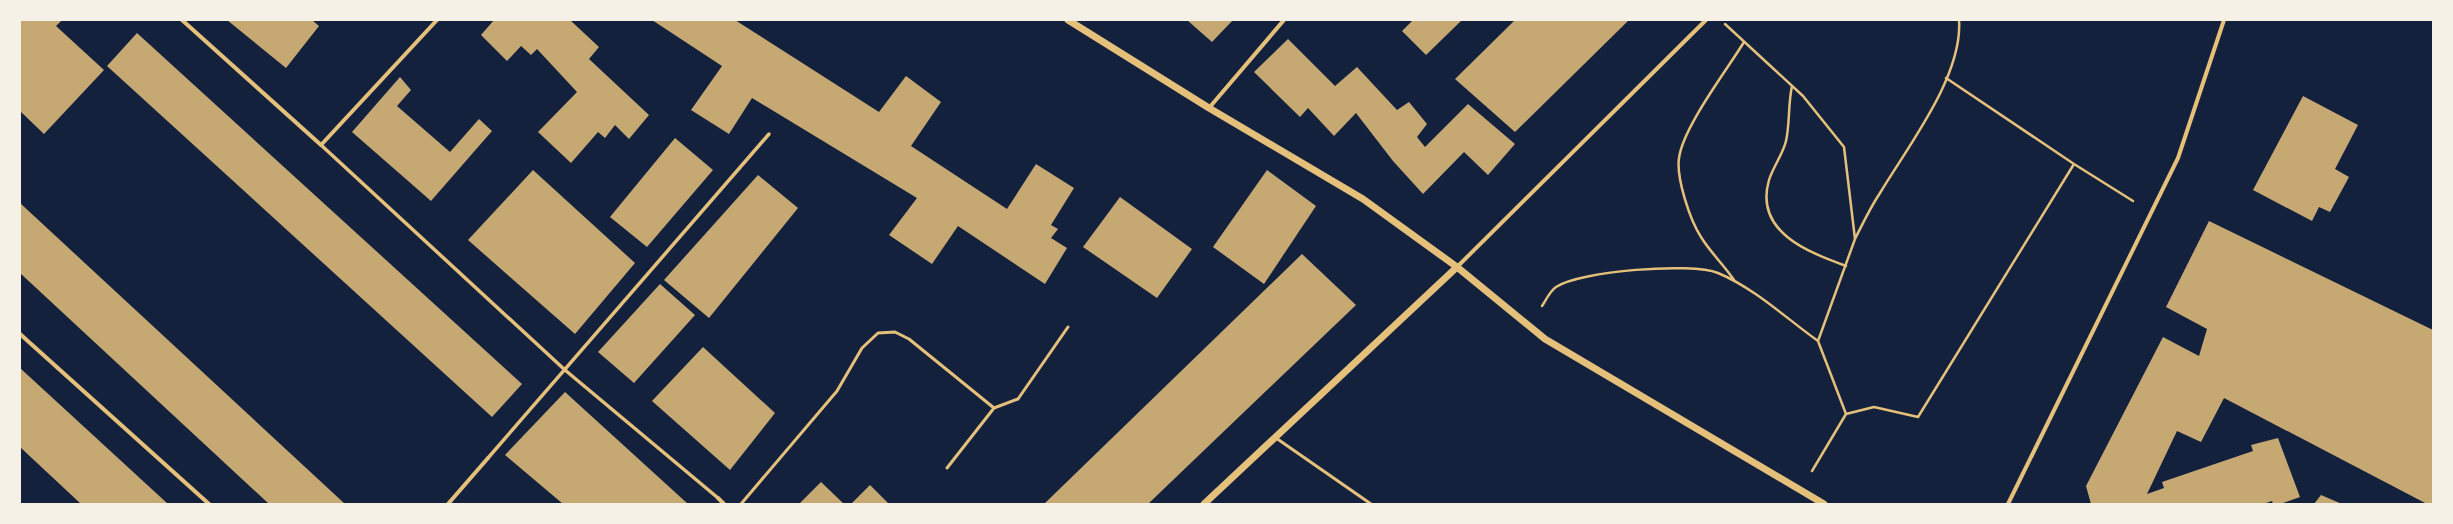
<svg xmlns="http://www.w3.org/2000/svg" width="2453" height="524" font-family="Poppins,sans-serif">
	<style>
		.building { fill: #c6a872 }
		.lines { fill: none; stroke-linecap: round; stroke-linejoin: round }
		.path { stroke: #e5c07b; stroke-width: 2.5 }
		.service { stroke: #e5c07b; stroke-width: 3 }
		.pedestrian { stroke: #e5c07b; stroke-width: 3.5 }
		.minor { stroke: #e5c07b; stroke-width: 4 }
		.tertiary { stroke: #e5c07b; stroke-width: 7 }
	</style>
	<rect width="100%" height="100%" fill="#14213d"/>
	<path class="building" d="M20,20H62L56,26L104,70L44,134L20,111Z
		M227,20H312L319,26L286,68Z
		M494,20H570L599,47L589,59L649,115L629,139L615,125L605,138L598,132L571,163L538,132L577,92L537,49L531,55L521,46L507,61L481,35Z
		M652,20H735L879,112L906,76L941,102L911,146L1007,209L1036,164L1074,188L1051,225L1058,229L1051,238L1067,248L1045,284L958,226L932,264L889,235L917,198L752,98L729,134L691,110L722,66Z
		M1187,20H1233L1212,42Z
		M1413,20H1462L1426,55L1402,31Z
		M1515,20H1629L1515,132L1455,79Z
		M137,33L522,384L492,417L107,66Z
		M1288,39L1335,86L1357,67L1397,110L1409,102L1427,124L1417,137L1425,147L1468,104L1515,144L1488,175L1464,152L1423,194L1393,161L1356,113L1334,136L1308,108L1300,117L1254,72Z
		M400,77L411,90L397,106L450,152L479,119L492,131L431,201L352,132Z
		M2303,96L2358,125L2335,169L2349,177L2330,212L2319,207L2312,221L2253,190Z
		M675,138L713,170L647,247L610,217Z
		M533,170L635,263L575,334L468,240Z
		M1267,170L1316,206L1264,284L1213,247Z
		M758,175L798,208L709,318L664,280Z
		M1120,197L1192,249L1157,298L1083,247Z
		M20,203L345,504H269L20,273Z
		M2209,221L2433,330V504H2427L2224,398L2201,442L2177,431L2147,494L2164,488L2162,482L2253,451L2251,445L2278,438L2300,497L2280,504H2273L2272,501L2263,504H2091L2086,486L2163,337L2199,356L2207,329L2166,307Z
		M1302,254L1356,305L1148,504H1044Z
		M660,284L695,315L634,383L598,352Z
		M703,347L775,413L730,470L652,401Z
		M20,368L168,504H81L20,447Z
		M565,392L688,504H563L505,455Z
		M821,482L844,504H799Z
		M870,485L889,504H851Z
		M2321,495L2342,504H2314Z"/>
	<g class="lines">
		<path class="path" d="M1725,24L1803,96L1844,147L1855,239L1818,341L1846,414
			M1792,86C1788,104 1790,123 1786,141C1783,154 1773,167 1769,180C1754,232 1808,252 1846,266
			M2074,164L2133,201
			M1855,239C1863,223 1870,208 1880,193C1908,146 1963,76 1959,20
			M1734,280C1724,265 1710,252 1701,237C1690,220 1676,178 1679,158C1683,127 1727,70 1744,42
			M1542,306C1546,300 1550,291 1556,287C1580,271 1691,262 1718,273C1754,288 1786,318 1818,341
			M1812,471L1846,414L1874,407L1918,417L2074,164L1946,78"/>
		<path class="service" d="M1276,438L1371,504
			M947,468L994,408L1018,399L1068,327
			M741,504L837,391L862,348L878,333L895,332L909,339L994,408"/>
		<path class="pedestrian" d="M321,145L565,370L718,498
			M488,458L769,134"/>
		<path class="minor" d="M182,20L321,145L437,20
			M1209,108L1284,20
			M1457,267L1706,20
			M20,334L209,504
			M718,498L724,504
			M448,504L488,458
			M2008,504L2178,158L2224,20"/>
		<path class="tertiary" d="M1068,20L1209,108L1363,199L1457,267L1545,339L1824,504
			M1204,504L1457,267"/>
	</g>
	<rect width="2453" height="524" fill="none" stroke="#f6f1e7" stroke-width="42"/>
</svg>
